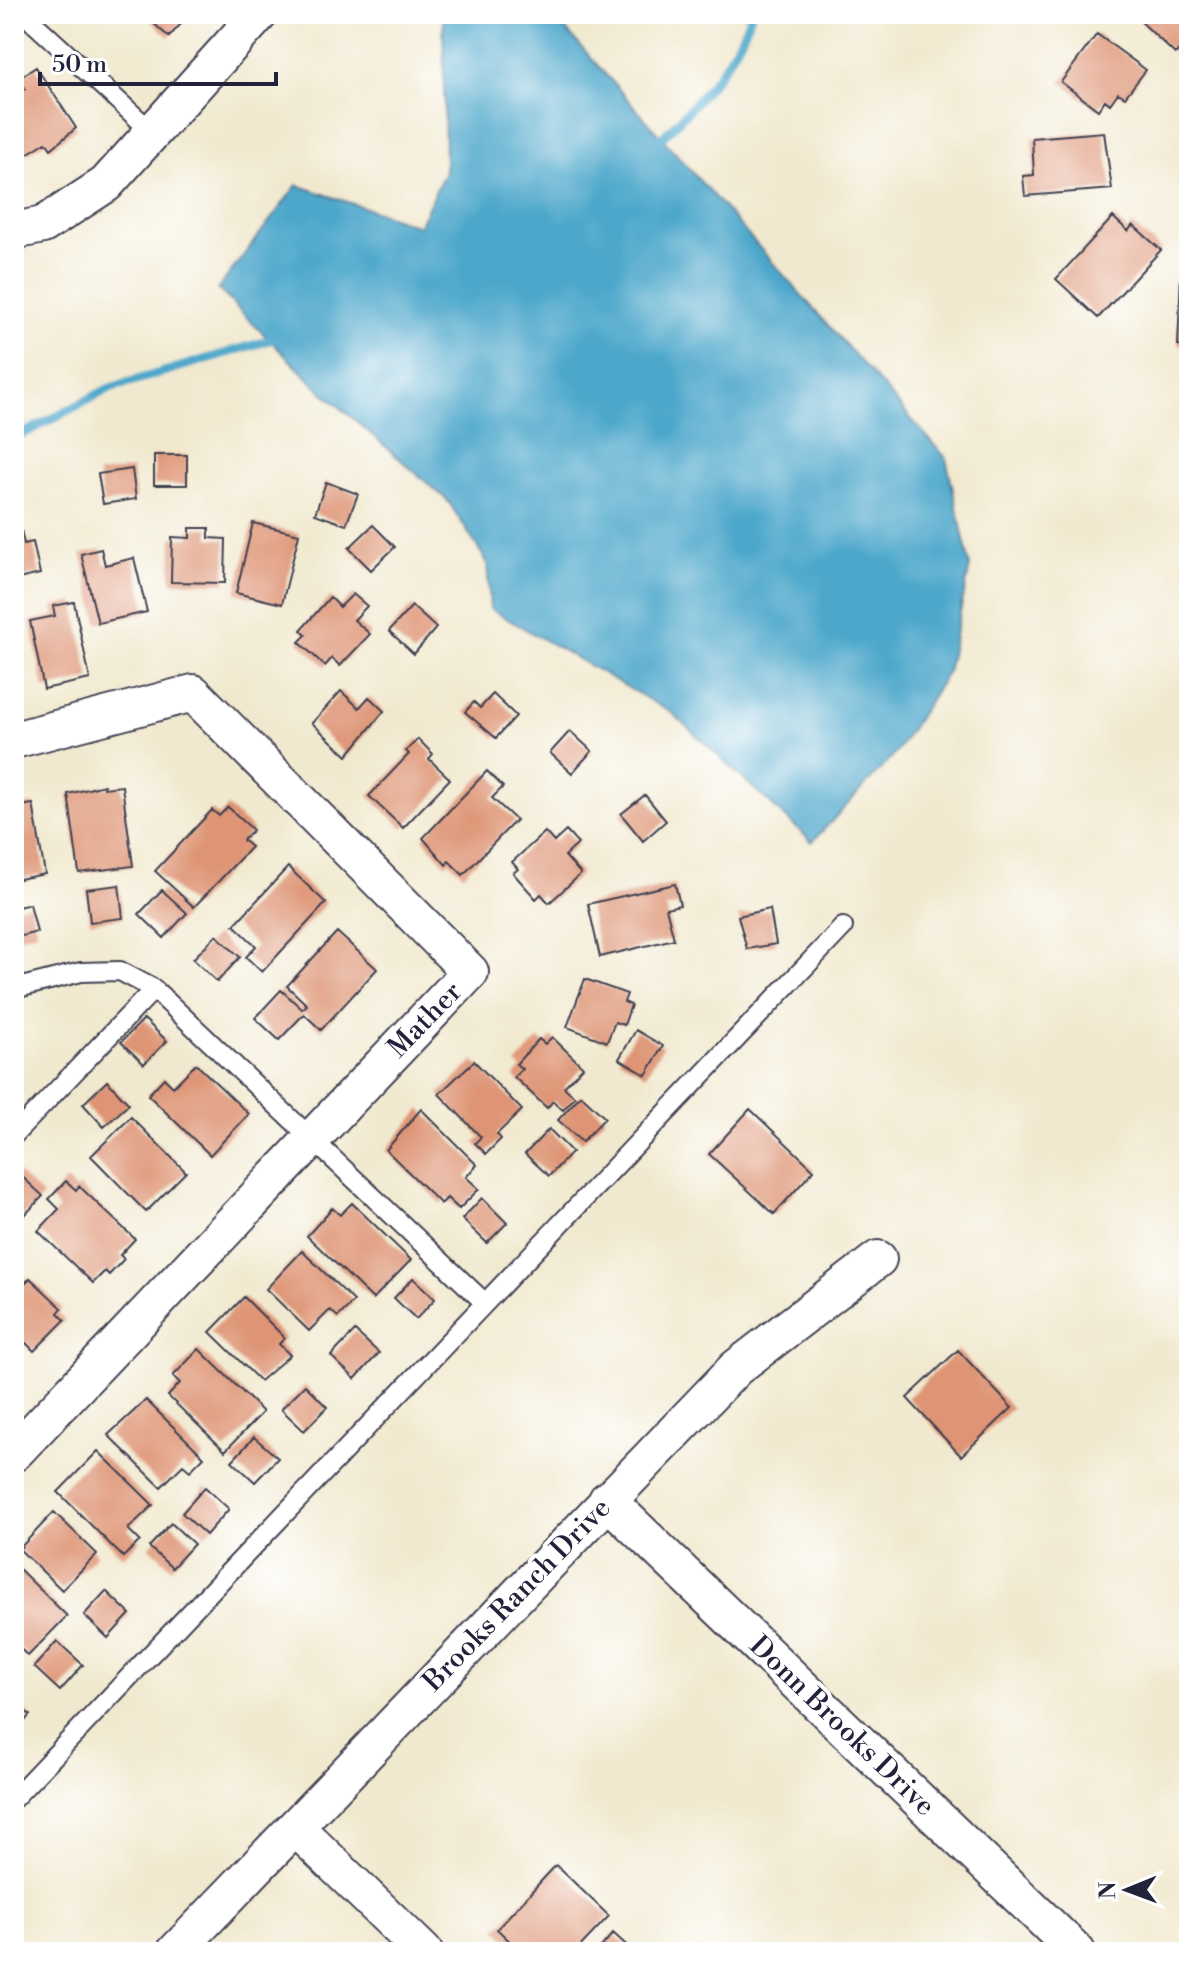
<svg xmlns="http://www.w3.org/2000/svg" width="1203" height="1966" font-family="'Libre Bodoni',serif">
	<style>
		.water { fill: #4ea7cb; stroke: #386483; stroke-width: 2 }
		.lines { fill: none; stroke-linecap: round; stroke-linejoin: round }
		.stream { stroke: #4ea7cb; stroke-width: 9 }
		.building { fill: #de9474 }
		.service-casing { stroke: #414051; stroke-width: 22 }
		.minor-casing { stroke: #414051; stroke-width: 40 }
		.service { stroke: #fff; stroke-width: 18 }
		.minor { stroke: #fff; stroke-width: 36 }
		.labels { text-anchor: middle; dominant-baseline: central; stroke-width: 8; stroke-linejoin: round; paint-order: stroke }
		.street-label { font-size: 28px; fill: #22223b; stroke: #fff }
	</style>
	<rect width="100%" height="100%" fill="#fff"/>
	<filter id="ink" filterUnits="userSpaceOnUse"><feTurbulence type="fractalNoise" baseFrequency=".0125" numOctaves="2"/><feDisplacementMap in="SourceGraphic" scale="16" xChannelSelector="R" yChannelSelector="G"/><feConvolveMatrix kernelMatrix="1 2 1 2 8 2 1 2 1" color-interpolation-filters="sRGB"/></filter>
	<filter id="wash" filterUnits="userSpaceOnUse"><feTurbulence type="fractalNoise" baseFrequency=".006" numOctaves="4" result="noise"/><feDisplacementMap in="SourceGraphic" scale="32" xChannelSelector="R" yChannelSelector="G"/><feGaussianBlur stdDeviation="1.8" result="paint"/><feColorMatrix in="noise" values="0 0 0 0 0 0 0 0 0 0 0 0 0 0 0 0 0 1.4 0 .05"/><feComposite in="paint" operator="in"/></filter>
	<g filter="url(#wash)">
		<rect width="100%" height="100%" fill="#f1e9cf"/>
		<path class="water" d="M443,14H552L946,458L970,566L947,673L895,754L812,842L672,713L490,609L487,562L448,501L317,387L218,289L297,185L419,226L445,171Z"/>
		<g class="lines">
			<path class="stream" d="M655,145C693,106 734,67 751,14
				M14,439L110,388L280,337"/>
		</g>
		<g id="blocks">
			<path class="building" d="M143,14H190L169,37Z
				M1133,14H1189V40L1175,54Z
				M1097,34L1146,70L1125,97L1118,93L1110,104L1105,100L1098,110L1061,82Z
				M36,67L76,128L51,149L46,142L27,154L14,134V96L25,89L18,79Z
				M1104,132L1112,189L1025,196L1023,176L1034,175L1032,138Z
				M1113,217L1128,231L1133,225L1161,250L1098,318L1056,279Z
				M1181,275H1189V346L1178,345Z
				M154,455H187V485H154Z
				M132,469L136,499L103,504L98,474Z
				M326,482L358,494L346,525L315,514Z
				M253,523L299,534L282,604L236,593Z
				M373,525L395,547L371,570L349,548Z
				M190,528H209V538L226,539L225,583L171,582L172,537L190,538Z
				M21,530L24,544L33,542L40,574L14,580V531Z
				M101,549L105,565L134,558L147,612L98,623L81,554Z
				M353,594L367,606L354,620L370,634L340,666L332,658L325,666L299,642L306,635L301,630L330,597L340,607Z
				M74,602L90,679L44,689L30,621L55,616L53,606Z
				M412,606L436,628L414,654L389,631Z
				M341,691L359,708L369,697L384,711L347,756L312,723Z
				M493,694L516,716L496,738L465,712L474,702L480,708Z
				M570,731L592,751L572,773L550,753Z
				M418,739L433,754L429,759L450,779L403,828L369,796L409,754L406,751Z
				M487,771L503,787L492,798L516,820L463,875L449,861L446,865L423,838Z
				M104,785V788L122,786L133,866L79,873L68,794Z
				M645,795L666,821L643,841L621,814Z
				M33,804L45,874L14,880V807Z
				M228,807L253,830L243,840L251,847L194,907L155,871L212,810L219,816Z
				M566,831L578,844L565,856L581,874L549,903L541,894L536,899L513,873L518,869L512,862L545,832L554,842Z
				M288,867L326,903L262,972L246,957L256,946L234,925Z
				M675,884L680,905L666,908L674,939L600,957L588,904Z
				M119,885L123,918L90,922L86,889Z
				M162,890L187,913L164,938L139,914Z
				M30,904L37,932L14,938V908Z
				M770,909L776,944L747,949L738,916Z
				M337,932L377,969L321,1030L304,1014L279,1040L255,1018L281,990L302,1009L307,1005L287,986Z
				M216,935L240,957L217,982L193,959Z
				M585,979L627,994L624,1002L631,1005L624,1025L615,1022L607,1042L567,1027Z
				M144,1019L167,1041L144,1064L121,1042Z
				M636,1030L663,1046L646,1075L619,1059Z
				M552,1037L583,1067L564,1087L575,1097L563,1110L553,1101L547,1108L514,1077L522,1069L516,1064L539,1039L545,1044Z
				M474,1061L522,1110L497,1134L501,1139L486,1154L475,1143L481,1137L439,1094Z
				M196,1064L249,1114L210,1155L148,1095L164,1078L173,1087Z
				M107,1081L129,1104L104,1127L83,1104Z
				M581,1095L605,1118L582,1142L558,1120Z
				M421,1109L477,1165L466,1177L479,1189L459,1209L447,1198L441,1204L386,1150Z
				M750,1109L814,1170L774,1214L709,1154Z
				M131,1117L186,1172L146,1212L91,1156Z
				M549,1129L572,1152L549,1176L525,1154Z
				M17,1172L43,1196L18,1222L14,1218V1175Z
				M66,1181L76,1190L79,1186L135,1239L120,1255L124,1259L109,1275L105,1271L93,1283L38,1231L59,1209L49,1199Z
				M482,1198L507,1223L487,1243L462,1219Z
				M352,1203L411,1260L373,1299L307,1236L332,1208L340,1215Z
				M302,1251L354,1301L338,1317L330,1310L309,1331L266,1289Z
				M30,1278L62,1308L58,1313L65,1320L34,1351L14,1331V1294Z
				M413,1278L435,1299L416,1319L394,1298Z
				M244,1297L285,1338L279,1344L290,1355L260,1381L210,1332Z
				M355,1331L379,1353L355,1379L331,1356Z
				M199,1349L263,1412L225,1451L168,1396L180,1383L173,1376Z
				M958,1350L1012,1408L961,1456L907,1398Z
				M305,1385L327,1407L304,1431L281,1409Z
				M146,1400L204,1457L190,1471L183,1465L161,1487L108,1435Z
				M254,1437L278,1458L255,1482L232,1461Z
				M98,1451L153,1505L128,1529L140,1541L123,1557L58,1492Z
				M205,1487L229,1509L206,1535L182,1513Z
				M54,1512L97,1554L62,1590L19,1549Z
				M171,1523L194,1544L172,1568L149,1547Z
				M14,1564L67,1616L28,1656L14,1643Z
				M106,1591L130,1614L108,1638L84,1615Z
				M57,1641L83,1665L60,1691L34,1667Z
				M14,1701L30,1715L14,1733Z
				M556,1865L609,1916L575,1952H521L497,1929Z
				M613,1933L634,1952H597Z"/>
		</g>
	</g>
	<g filter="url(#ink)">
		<use href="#blocks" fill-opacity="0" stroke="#414051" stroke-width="2"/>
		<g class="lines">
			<defs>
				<path id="service" d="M24,14L152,132
					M14,989L81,972L120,971L154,989L485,1303
					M14,1135L154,989
					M14,1798L843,927"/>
				<path id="minor" d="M14,231L43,225L106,184L259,14
					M14,740L193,693L470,972L14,1453
					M607,1500L1077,1952
					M295,1827L424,1952
					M175,1952L736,1368L878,1259"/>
			</defs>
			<use href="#service" class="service-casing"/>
			<use href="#minor" class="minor-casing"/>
			<use href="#service" class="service"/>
			<use href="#minor" class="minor"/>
		</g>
	</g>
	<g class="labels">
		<g class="street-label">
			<text transform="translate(425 1020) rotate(-46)">Mather</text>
			<text transform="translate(517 1595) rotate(-46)">Brooks Ranch Drive</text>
			<text transform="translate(842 1726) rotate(44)">Donn Brooks Drive</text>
		</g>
	</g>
	<rect width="1203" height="1966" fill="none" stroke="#fff" stroke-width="48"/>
	<g transform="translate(1127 1890) rotate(269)" stroke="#ffffff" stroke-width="6" paint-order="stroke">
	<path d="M0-6L14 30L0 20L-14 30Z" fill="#22223b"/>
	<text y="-12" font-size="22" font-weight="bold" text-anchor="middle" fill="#22223b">N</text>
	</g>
	<path d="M40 72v12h236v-12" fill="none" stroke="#22223b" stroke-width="4"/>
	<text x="52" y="72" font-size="24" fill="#22223b" stroke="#ffffff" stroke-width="6" paint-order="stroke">50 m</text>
</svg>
